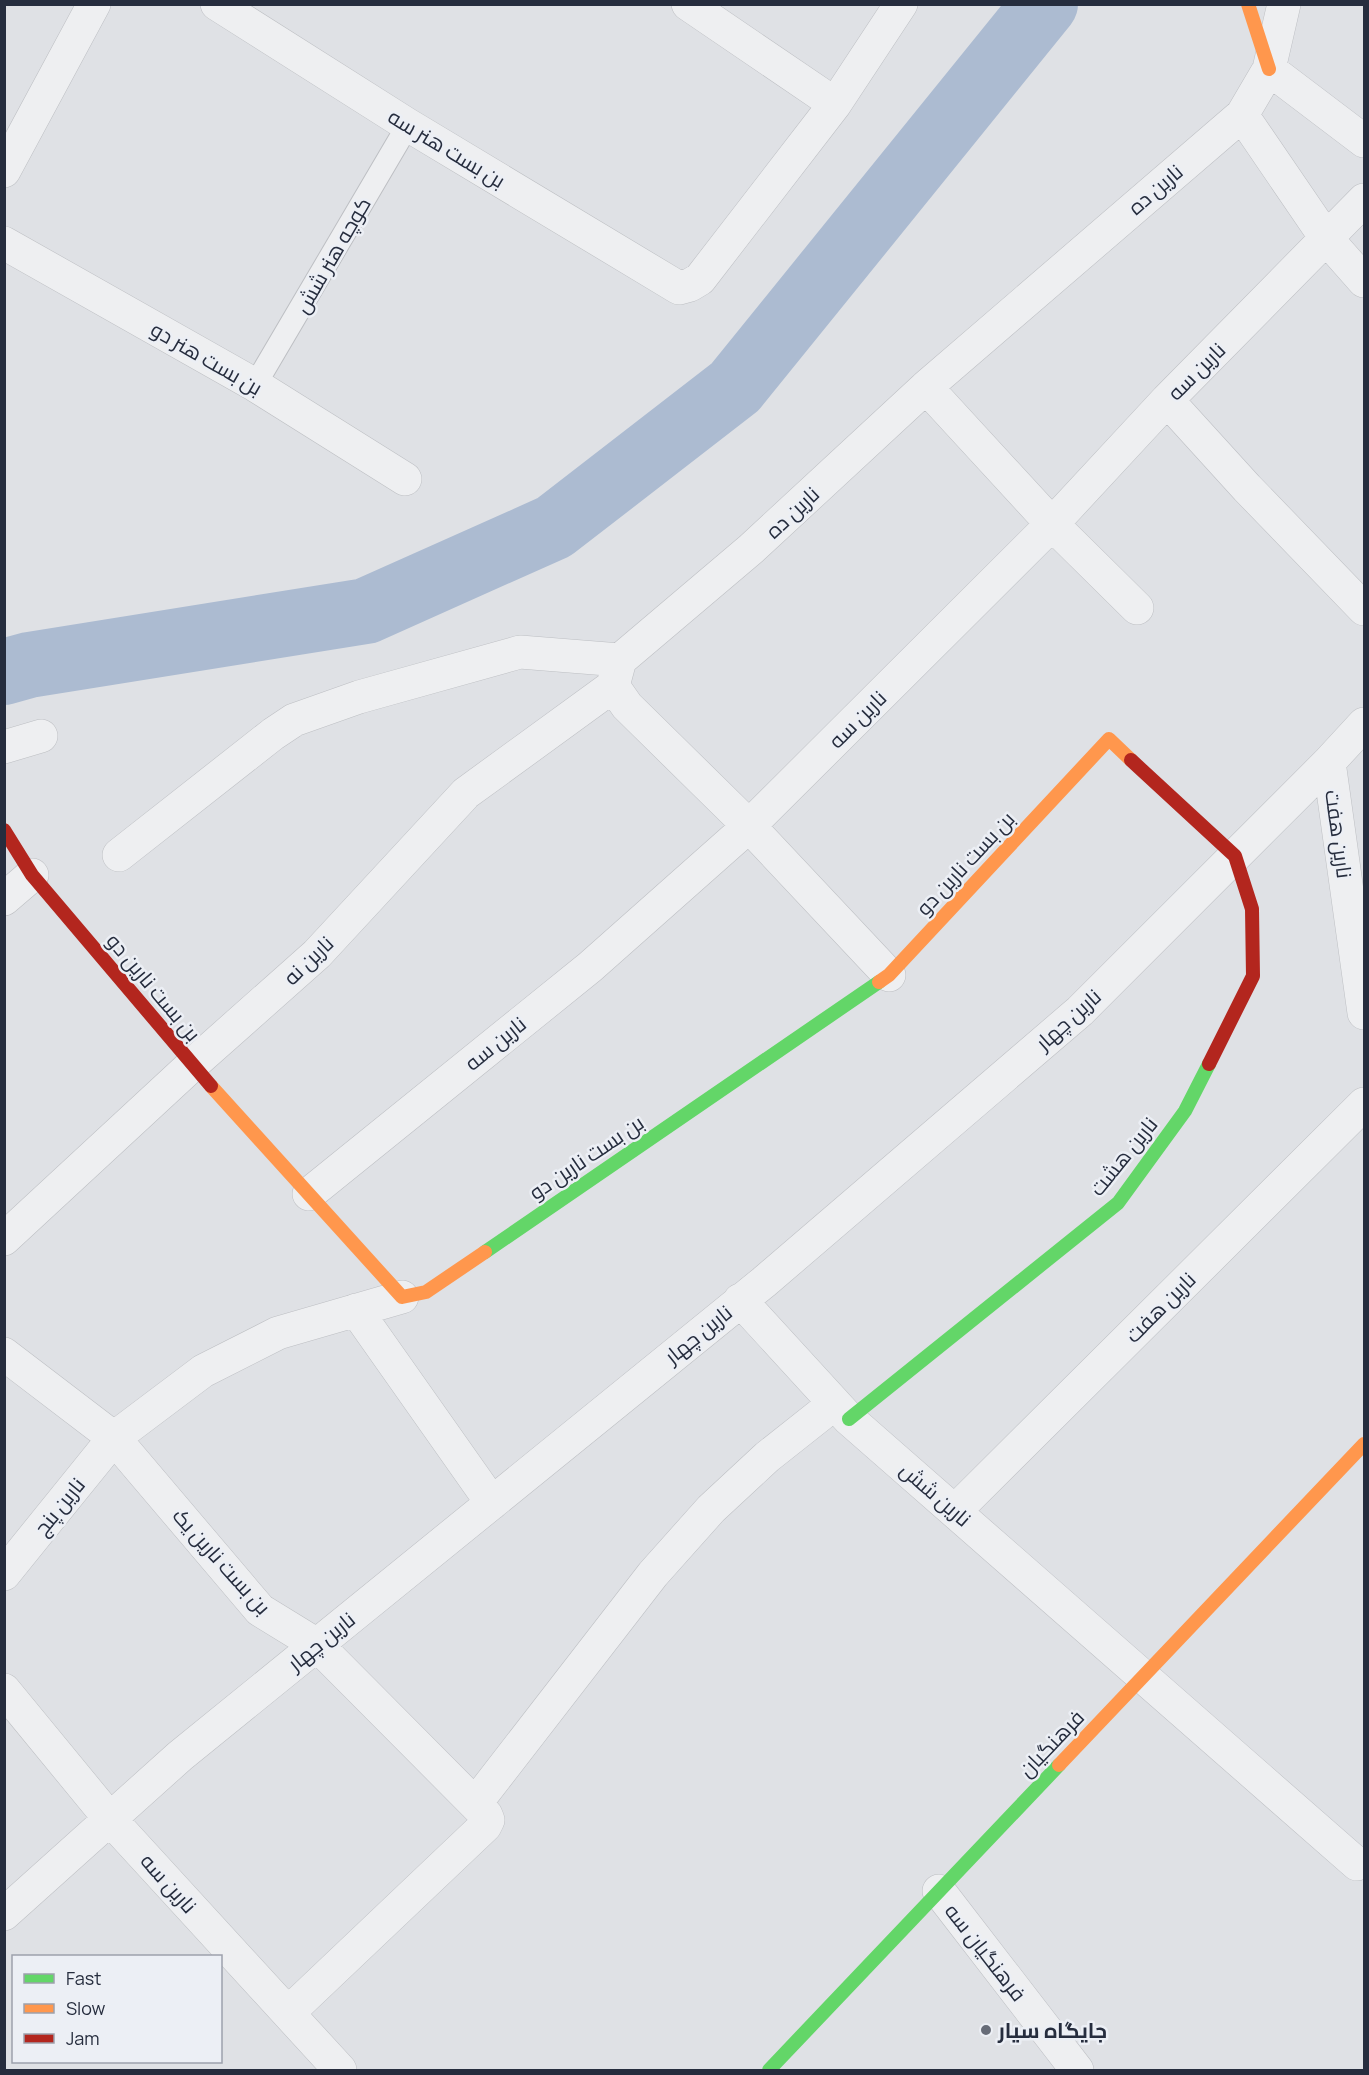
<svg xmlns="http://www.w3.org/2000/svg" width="1369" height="2075" font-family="Manrope,Cairo,sans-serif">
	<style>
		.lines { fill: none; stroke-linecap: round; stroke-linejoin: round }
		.river { stroke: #acbbd1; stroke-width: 66 }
		.lane-casing { stroke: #bdbfc3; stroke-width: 24 }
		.street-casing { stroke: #bdbfc3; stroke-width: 34 }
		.lane { stroke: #eeeff1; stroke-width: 22 }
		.street { stroke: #eeeff1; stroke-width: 33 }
		.fast { stroke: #63d668; stroke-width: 14 }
		.slow { stroke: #ff974d; stroke-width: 14 }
		.jam { stroke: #b3261e; stroke-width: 14 }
		.poi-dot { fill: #676c78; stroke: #eceff5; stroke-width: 2 }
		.labels { text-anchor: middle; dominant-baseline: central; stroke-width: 5; stroke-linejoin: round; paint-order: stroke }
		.street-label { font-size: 21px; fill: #262d3e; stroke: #eceff5 }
		.poi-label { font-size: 21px; font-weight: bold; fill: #262d3e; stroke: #eceff5; text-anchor: start }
	</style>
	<rect width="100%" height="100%" fill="#dfe1e5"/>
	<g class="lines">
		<path class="river" d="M4,672L29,665L366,611L554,527L735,387L1045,4"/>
		<defs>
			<path id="lane" d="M255,385L408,125"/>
			<path id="street" d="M217,4L408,125L679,288L690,285L700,279L835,104L901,4
				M688,4L835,104
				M1269,69L1364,141
				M1242,115L1326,238L1364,281
				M4,171L94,4
				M4,243L255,385L405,479
				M926,387L1052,524L1137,608
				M1167,400L1247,488L1364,609
				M4,747L41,736
				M1329,762L1364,1013
				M119,855L273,734L294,720L359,697L520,652L620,660
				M4,899L32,875
				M889,975L749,826L627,706L613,686L620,660L751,549L926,387L1242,115L1269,69L1284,4
				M309,1194L590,967L749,826L1052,524L1167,400L1364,200
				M4,1239L192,1065L317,954L466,793L613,686
				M740,1300L849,1419L1357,1864
				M356,1310L492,1503
				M4,1354L114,1438L260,1610L317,1645L486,1815L488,1820L485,1826L288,2013
				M955,1511L1364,1104
				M4,1574L114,1438L203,1371L278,1333L402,1297
				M4,1690L110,1819L340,2070
				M475,1804L653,1574L711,1509L767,1457L834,1404
				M939,1891L1077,2070
				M4,1914L180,1756L764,1282L1080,1011L1329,762L1364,724"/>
		</defs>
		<use href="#lane" class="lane-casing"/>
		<use href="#street" class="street-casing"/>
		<use href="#lane" class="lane"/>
		<use href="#street" class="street"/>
		<path class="fast" d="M485,1252L879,982
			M849,1419L1118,1203L1185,1111L1209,1064
			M769,2070L1059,1765"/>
		<path class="slow" d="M1248,4L1269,69
			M879,982L889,975L1109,739L1131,760
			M211,1086L402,1297L426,1292L485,1252
			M1059,1765L1364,1444"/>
		<path class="jam" d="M1131,760L1235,856L1252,909L1253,976L1209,1064
			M4,830L32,875L211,1086"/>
	</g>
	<circle class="poi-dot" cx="986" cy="2030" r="6"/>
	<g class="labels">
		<g class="street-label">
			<text transform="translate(447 148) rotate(31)">بن بست هنر سه</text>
			<text transform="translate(1155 189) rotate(-41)">نارین ده</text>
			<text transform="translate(332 255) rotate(-60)">کوچه هنر شش</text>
			<text transform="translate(207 358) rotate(30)">بن بست هنر دو</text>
			<text transform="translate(1196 371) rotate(-45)">نارین سه</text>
			<text transform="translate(792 512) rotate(-43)">نارین ده</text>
			<text transform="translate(857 719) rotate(-45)">نارین سه</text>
			<text transform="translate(1339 834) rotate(82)">نارین هفت</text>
			<text transform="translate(965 863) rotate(-47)">بن بست نارین دو</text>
			<text transform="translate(308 960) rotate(-44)">نارین نه</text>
			<text transform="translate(154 987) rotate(50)">بن بست نارین دو</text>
			<text transform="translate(1068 1019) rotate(-42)">نارین چهار</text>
			<text transform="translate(495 1043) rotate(-39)">نارین سه</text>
			<text transform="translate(1123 1156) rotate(-51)">نارین هشت</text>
			<text transform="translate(586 1157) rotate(-34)">بن بست نارین دو</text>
			<text transform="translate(1160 1307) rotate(-45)">نارین هفت</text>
			<text transform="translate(698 1334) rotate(-39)">نارین چهار</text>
			<text transform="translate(936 1494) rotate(41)">نارین شش</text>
			<text transform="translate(59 1506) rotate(-51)">نارین پنج</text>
			<text transform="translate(222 1561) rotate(48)">بن بست نارین یک</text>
			<text transform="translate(321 1641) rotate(-39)">نارین چهار</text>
			<text transform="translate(1051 1743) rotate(-46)">فرهنگیان</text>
			<text transform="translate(169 1883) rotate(48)">نارین سه</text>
			<text transform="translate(986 1952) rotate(52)">فرهنگیان سه</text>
		</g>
		<g class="poi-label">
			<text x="998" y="2030">جایگاه سیار</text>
		</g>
	</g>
	<rect width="1369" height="2075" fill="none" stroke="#262d3e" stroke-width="12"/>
	<rect x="12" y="1955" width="210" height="108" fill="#eceff5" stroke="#9da1ac" stroke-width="1.5"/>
	<rect x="24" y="1974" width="30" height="9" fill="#63d668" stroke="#9da1ac" stroke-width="1.5"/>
	<text x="66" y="1985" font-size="18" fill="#262d3e">Fast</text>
	<rect x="24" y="2004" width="30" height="9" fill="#ff974d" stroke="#9da1ac" stroke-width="1.5"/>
	<text x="66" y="2015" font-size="18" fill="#262d3e">Slow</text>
	<rect x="24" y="2034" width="30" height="9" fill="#b3261e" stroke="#9da1ac" stroke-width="1.5"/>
	<text x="66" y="2045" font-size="18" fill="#262d3e">Jam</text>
</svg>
